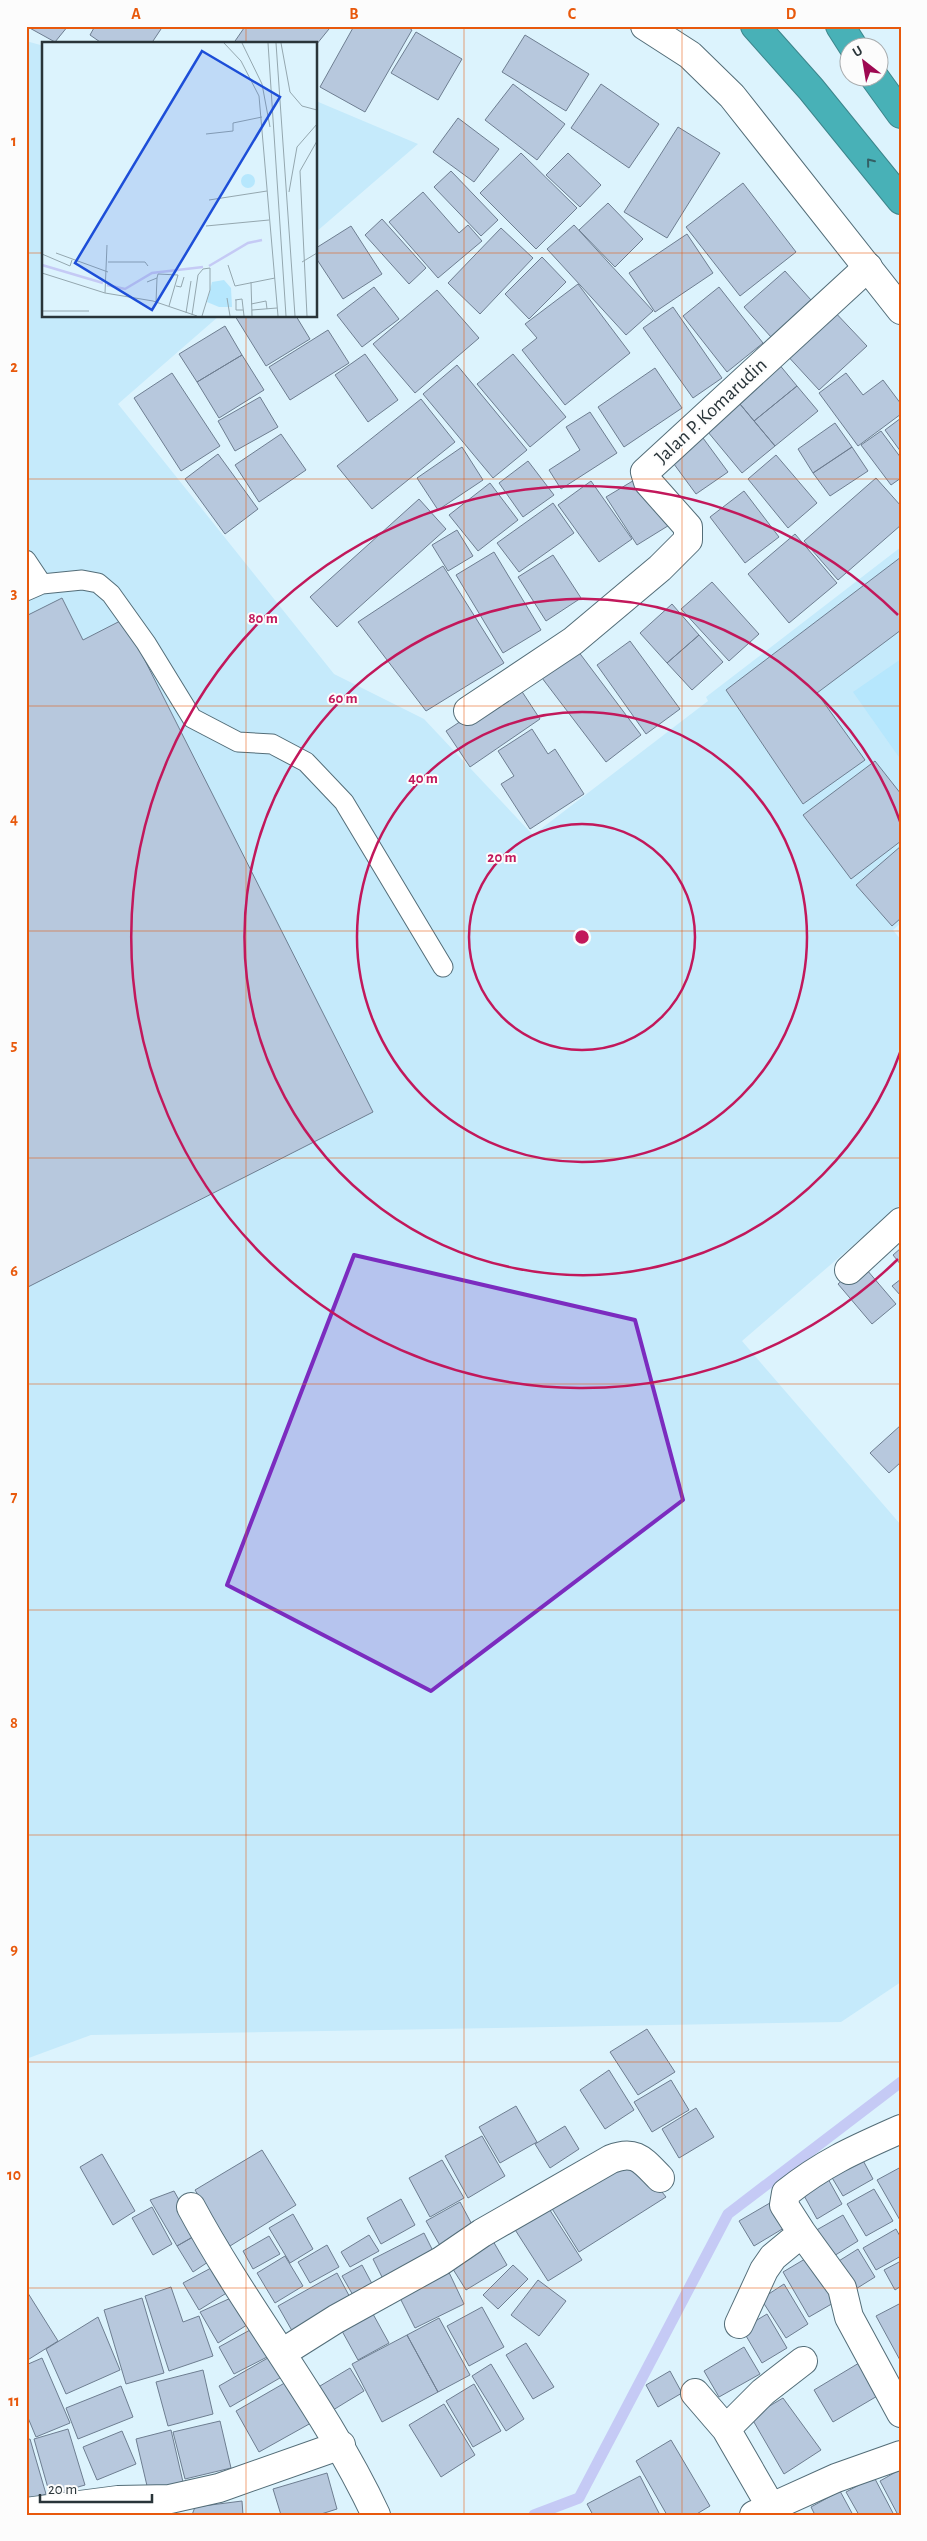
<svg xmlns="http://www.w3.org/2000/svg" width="927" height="2541" font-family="'Alegreya Sans',sans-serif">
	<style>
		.built { fill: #c5eafb }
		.green { fill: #b6e7fd }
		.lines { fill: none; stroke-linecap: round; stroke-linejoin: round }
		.stream { stroke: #c5caf5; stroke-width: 11 }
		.building { fill: #b7c8dd; stroke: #6e7e91 }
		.lane-casing { stroke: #536d78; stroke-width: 21 }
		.street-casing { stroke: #536d78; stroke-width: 30 }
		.secondary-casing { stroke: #536d78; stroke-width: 30 }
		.highway-casing { stroke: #3d858b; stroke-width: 30 }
		.lane { stroke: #fff; stroke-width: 19 }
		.street { stroke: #fff; stroke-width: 28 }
		.secondary { stroke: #fff; stroke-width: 28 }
		.highway { stroke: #48b1b7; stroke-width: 28 }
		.oneway { stroke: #346065 }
		.marked { fill: #7b2cbf; fill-opacity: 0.2; stroke: #7b2cbf; stroke-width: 4; stroke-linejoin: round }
		.grid { fill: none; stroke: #e8590c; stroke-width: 1; stroke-opacity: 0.55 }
		.ring { fill: none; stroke: #c2185b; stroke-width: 2.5 }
		.labels { text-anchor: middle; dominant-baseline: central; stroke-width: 4; stroke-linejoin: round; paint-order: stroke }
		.street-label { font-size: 20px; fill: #293439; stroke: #fcfcfc }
		.inset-river { fill: none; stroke: #c5caf5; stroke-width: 2.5 }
		.inset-road { fill: none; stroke: #94a7af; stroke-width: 1 }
		.view { fill: #1d4ed8; fill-opacity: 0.15; stroke: #1d4ed8; stroke-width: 2.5 }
		.inset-edge { fill: none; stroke: #293439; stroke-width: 2.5 }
		.centre { fill: #c2185b; stroke: #fcfcfc; stroke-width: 2.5 }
		.ring-label { font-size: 15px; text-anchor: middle; font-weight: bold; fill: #c2185b; stroke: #fcfcfc; stroke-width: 4; stroke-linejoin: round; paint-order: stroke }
		.neatline { fill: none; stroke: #e8590c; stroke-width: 2 }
		.grid-label { font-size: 16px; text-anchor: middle; font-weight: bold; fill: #e8590c }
	</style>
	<rect width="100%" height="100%" fill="#dcf3fd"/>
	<path class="built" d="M26,41L44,46V316H219L118,404L334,674L424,719L533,835L708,701L706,697L901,547V923L893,930L901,940V1204L742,1341L901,1525V1982L841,2022L91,2035L26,2059Z
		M316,101L418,144L316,232Z"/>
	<path class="green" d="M901,659V760L853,692Z"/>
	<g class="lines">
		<path class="stream" d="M534,2515L579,2498L728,2214L901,2082"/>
	</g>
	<path class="building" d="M26,26H68L55,42Z
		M95,26H163L151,44H103L90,35Z
		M242,26H326L329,29L316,45L233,44L244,28Z
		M354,26H406L412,30L365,112L320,87Z
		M416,32L462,59L438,100L391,73Z
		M525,35L589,74L566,111L502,72Z
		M513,84L565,124L537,160L485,120Z
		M601,84L659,124L629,168L571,128Z
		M458,118L499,149L474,182L433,152Z
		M678,127L720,153L667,238L624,212Z
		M521,153L577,208L536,249L480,193Z
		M568,153L601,185L580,207L546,175Z
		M451,171L498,220L481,236L434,187Z
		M743,183L796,252L740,296L686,227Z
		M423,192L459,233L468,225L482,241L438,278L389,222Z
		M608,203L643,239L615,267L579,230Z
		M382,219L426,268L409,284L365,235Z
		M574,225L653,311L626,335L547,249Z
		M351,226L382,274L343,299L316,258V248Z
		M501,228L533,258L480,314L448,283Z
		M687,234L713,273L655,312L629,273Z
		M542,257L566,282L529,319L505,294Z
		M785,271L811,300L771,337L744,307Z
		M578,284L630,353L565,405L522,350L537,338L525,324Z
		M374,287L399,319L362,347L337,315Z
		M719,287L763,343L727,372L683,316Z
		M437,290L479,338L415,393L373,344Z
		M673,307L722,378L693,398L643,328Z
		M831,308L867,346L819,390L784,352Z
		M235,316H296L310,339L266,366Z
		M225,326L242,355L197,382L179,354Z
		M328,330L349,363L290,400L269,367Z
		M365,354L398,400L368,422L335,375Z
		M513,354L566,417L530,447L477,384Z
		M242,355L264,390L219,418L197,382Z
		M778,363L797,386L754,421L735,398Z
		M457,365L527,450L493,478L423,394Z
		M655,368L682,408L624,447L598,407Z
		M172,373L220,446L181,471L134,398Z
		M846,373L863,395L883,380L901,404V414L858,446L819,393Z
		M797,386L818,411L775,446L754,421Z
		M260,397L278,427L235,451L218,421Z
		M735,398L775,446L742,473L703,426Z
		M421,399L455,442L372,509L337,466Z
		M590,412L617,453L561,489L549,470L580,450L566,427Z
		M901,418V452L885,430Z
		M835,423L852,447L813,473L798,449Z
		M881,431L901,458V478L891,485L861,445Z
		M281,434L306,470L259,502L235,465Z
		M703,438L728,472L696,494L671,460Z
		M462,447L483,480L438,510L417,478Z
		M852,447L868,471L830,496L813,473Z
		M218,454L258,509L225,534L185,479Z
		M776,455L817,503L788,528L748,479Z
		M528,461L554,495L523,517L499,483Z
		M641,476L671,524L637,545L606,497Z
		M876,478L901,506V525L838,580L804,541Z
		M591,481L632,539L599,562L558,505Z
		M490,483L518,520L478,551L449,515Z
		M744,491L779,537L745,563L710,517Z
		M419,499L446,529L337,627L310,597Z
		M553,503L574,533L519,572L497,543Z
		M457,530L473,556L448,571L432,545Z
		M795,534L837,583L789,623L748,574Z
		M494,552L541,630L503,653L456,575Z
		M553,555L581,598L546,621L518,577Z
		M901,557V630L817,693L865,760L803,804L726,690Z
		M443,566L504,663L426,711L358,622Z
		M712,582L759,634L729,661L681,609Z
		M62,598L83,640L124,619L373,1112L26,1288V616Z
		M672,604L699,635L667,663L640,633Z
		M699,635L723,662L692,690L667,663Z
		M630,641L680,709L646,734L597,665Z
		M578,651L641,735L606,762L542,678Z
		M517,684L540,719L470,767L446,731Z
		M532,729L548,754L555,749L584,794L530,829L501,784L514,776L498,751Z
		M875,761L901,794V841L851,879L803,815Z
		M901,846V918L892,926L856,885Z
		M901,1248V1265L893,1255Z
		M861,1263L896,1304L872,1324L838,1284Z
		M901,1279V1296L892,1286Z
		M901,1425V1462L889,1473L870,1453Z
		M647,2029L675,2072L638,2095L610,2052Z
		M609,2070L634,2110L605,2129L580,2090Z
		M671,2080L689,2110L652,2132L634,2102Z
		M516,2106L537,2142L500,2163L479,2127Z
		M696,2108L714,2137L679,2158L662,2129Z
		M565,2126L579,2149L550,2168L535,2144Z
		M482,2136L505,2176L468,2198L445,2156Z
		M262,2150L296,2205L230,2246L195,2190Z
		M859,2153L873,2179L843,2196L828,2171Z
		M102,2154L135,2211L113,2225L80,2167Z
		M635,2158L666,2197L579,2252L551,2207Z
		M442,2160L464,2198L430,2217L409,2178Z
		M901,2167V2222L877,2180Z
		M827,2177L842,2204L817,2219L802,2192Z
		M874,2189L893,2221L866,2236L847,2204Z
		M174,2191L198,2234L177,2246L150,2200Z
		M401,2199L415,2225L381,2244L367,2218Z
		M775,2200L789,2225L754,2246L739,2221Z
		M460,2202L476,2232L446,2256L426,2221Z
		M546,2204L582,2260L548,2281L512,2225Z
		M152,2207L172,2244L153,2255L132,2218Z
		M293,2214L313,2249L290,2263L269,2228Z
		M843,2215L858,2241L829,2259L813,2232Z
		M896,2229L901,2238V2256L876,2270L863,2248Z
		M424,2233L435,2255L384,2281L373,2259Z
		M198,2234L211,2260L193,2272L177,2246Z
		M369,2235L379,2251L350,2267L341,2252Z
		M269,2236L280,2254L253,2269L243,2251Z
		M493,2241L507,2265L466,2290L451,2266Z
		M327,2245L339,2267L310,2283L298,2262Z
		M858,2249L875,2277L851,2292L834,2264Z
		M815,2253L842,2298L809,2317L783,2272Z
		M285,2256L303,2286L275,2303L257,2273Z
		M901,2261V2286L895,2290L884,2270Z
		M445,2264L464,2304L415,2328L395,2288Z
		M362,2265L377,2293L358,2304L342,2276Z
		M513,2265L528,2279L498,2309L483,2295Z
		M211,2268L233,2289L199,2310L183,2283Z
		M337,2273L353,2303L295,2336L278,2306Z
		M538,2280L566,2301L539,2336L511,2315Z
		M784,2284L808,2324L786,2338L761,2299Z
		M171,2287L183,2322L199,2316L213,2356L169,2371L145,2296Z
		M26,2290L58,2341L26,2361Z
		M233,2297L247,2325L218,2343L200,2312Z
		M142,2298L164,2373L126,2384L104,2310Z
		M901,2303V2362L876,2316Z
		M368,2305L389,2343L358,2360L337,2322Z
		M482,2307L504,2347L469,2366L447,2326Z
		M767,2314L787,2348L762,2363L742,2329Z
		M98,2317L120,2370L66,2394L46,2349Z
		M439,2318L470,2375L438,2392L407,2335Z
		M250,2330L269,2356L234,2374L219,2347Z
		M407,2335L438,2392L382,2422L352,2364Z
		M526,2343L554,2387L533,2399L506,2355Z
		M744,2347L760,2374L719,2397L704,2371Z
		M273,2355L285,2375L230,2407L219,2386Z
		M42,2358L70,2423L36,2437L26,2413V2365Z
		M859,2363L879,2395L833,2422L814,2390Z
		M491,2364L524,2419L506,2431L472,2376Z
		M350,2368L364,2391L325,2415L310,2392Z
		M203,2370L213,2414L168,2426L156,2382Z
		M670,2371L682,2393L658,2407L646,2385Z
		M288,2381L311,2423L259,2452L236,2411Z
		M474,2384L501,2431L473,2447L446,2401Z
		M121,2386L133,2417L78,2439L66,2408Z
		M783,2398L821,2450L784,2474L751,2417Z
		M444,2404L475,2455L441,2477L409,2425Z
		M220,2421L231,2468L185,2479L173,2432Z
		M68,2429L85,2485L50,2495L34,2439Z
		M171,2430L183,2482L148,2490L136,2439Z
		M122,2431L136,2464L97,2480L83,2447Z
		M30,2439L46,2494L26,2500V2440Z
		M671,2440L710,2506L695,2515H667L636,2461Z
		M901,2469V2515H898L880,2481Z
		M327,2473L337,2509L318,2515H281L273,2489Z
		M640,2476L660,2515H593L587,2504Z
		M874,2477L894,2515H859L846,2492Z
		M840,2491L853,2515H815L811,2507Z
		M242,2501L243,2515H192L195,2507Z"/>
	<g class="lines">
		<defs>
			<path id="lane" d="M26,560L42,584L26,591
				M42,584L82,580L98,583L111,594L146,643L192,718L238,742L272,744L306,762L344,802L443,967"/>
			<path id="street" d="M468,711L573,641L660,568L688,540V527L648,482L645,472L868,267
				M849,1270L901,1222
				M191,2207C248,2313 325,2406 376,2515
				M802,2233L784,2205L786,2193C825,2162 856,2149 901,2129
				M739,2324L764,2270L773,2257L802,2233L842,2288L849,2317L901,2413
				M282,2353L336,2319L441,2261L482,2233L611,2159C636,2149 643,2161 660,2178
				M695,2393L726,2429L771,2507
				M726,2429L763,2392L803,2361
				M26,2512L118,2500L170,2499L219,2488L341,2445
				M754,2515L836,2478L901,2455"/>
			<path id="secondary" d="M645,26L690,55L732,96L901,310"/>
			<path id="highway" d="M755,26L811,89L901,200
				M840,26L854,48
				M875,78L901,114"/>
		</defs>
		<use href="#lane" class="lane-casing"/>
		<use href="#street" class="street-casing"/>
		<use href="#secondary" class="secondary-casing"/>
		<use href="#highway" class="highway-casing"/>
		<use href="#lane" class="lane"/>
		<use href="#street" class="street"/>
		<use href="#secondary" class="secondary"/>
		<use href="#highway" class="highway"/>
	</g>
	<defs><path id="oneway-chevron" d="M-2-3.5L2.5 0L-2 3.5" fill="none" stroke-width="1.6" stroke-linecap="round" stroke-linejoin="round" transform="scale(1.25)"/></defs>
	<use class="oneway" href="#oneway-chevron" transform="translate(870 162) rotate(-129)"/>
	<path class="marked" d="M354,1255L635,1320L683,1500L431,1691L227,1585Z"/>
	<path class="grid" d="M246,26V44M464,26V2515M682,26V2515M26,253H44M316,253H901M246,316V2515M26,479H901M26,706H901M26,931H901M26,1158H901M26,1384H901M26,1610H901M26,1835H901M26,2062H901M26,2288H901"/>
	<g class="ring">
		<circle cx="582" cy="937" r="113"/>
		<circle cx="582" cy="937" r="225"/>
		<path d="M901 1050A338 338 0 1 1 901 824"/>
		<path d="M898 1259A451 451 0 1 1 898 615"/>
	</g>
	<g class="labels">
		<g class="street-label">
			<text transform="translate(711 411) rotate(-43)">Jalan P. Komarudin</text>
		</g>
	</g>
	<g transform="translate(42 42)">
		<rect width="275" height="275" fill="#dcf3fd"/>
		<path d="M199 139a7 7 0 1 1 14 0a7 7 0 1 1-14 0ZM182,238L189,246L190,265H177L165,260L170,240Z" fill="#b6e7fd"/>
		<path class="inset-river" d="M0,223L61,241M167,224L206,201L220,198M65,243L83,247L110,231L161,225"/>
		<path class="inset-road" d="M182,1L199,19L217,54L236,274M200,1L220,42L228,85M226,1L244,274M234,1L253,274M239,1L248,50L260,64L275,68M164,92L191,89V81L220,75M247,150L255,105L275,82M167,158L225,149M164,184L227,178M14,211L66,230M0,212L28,224L30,218M66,220H103L106,224M260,220L275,211M186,223L193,244L233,236M0,231L63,251L111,259L155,274M115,236L116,232L136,233L127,264M105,240L115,236L114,260M209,240L210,274M134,244L139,245L142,235M63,251L65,203M185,256L188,274M193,258L200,257L202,274M194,258V268H201M209,262L224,259L225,267M210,268L235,266M0,269H47M144,271L149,239M150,273L156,233L161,227L168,226V248L160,274M265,274L258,129L275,99"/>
		<path class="view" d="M160,9L238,55L110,268L33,221Z"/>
		<rect width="275" height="275" class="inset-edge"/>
	</g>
	<circle cx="582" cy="937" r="8" class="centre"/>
	<g class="ring-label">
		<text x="263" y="623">80 m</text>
		<text x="343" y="703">60 m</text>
		<text x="423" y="783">40 m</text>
		<text x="502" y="862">20 m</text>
	</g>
	<rect width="927" height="2541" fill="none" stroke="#fcfcfc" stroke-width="55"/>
	<g transform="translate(864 62) rotate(329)"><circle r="24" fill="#fcfcfc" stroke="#a8acae"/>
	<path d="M0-4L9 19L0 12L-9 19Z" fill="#9e0952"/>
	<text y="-8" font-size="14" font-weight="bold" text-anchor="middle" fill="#293439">U</text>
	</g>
	<path d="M40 2494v8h112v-8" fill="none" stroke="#293439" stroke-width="2.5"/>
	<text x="48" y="2494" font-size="15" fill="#293439" stroke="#fcfcfc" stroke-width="4" paint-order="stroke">20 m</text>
	<rect x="28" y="28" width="872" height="2486" class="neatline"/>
	<g class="grid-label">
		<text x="136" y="19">A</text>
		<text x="354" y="19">B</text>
		<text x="572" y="19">C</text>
		<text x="791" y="19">D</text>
		<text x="14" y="146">1</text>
		<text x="14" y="372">2</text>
		<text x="14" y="598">3</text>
		<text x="14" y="824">4</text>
		<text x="14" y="1050">5</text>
		<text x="14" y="1276">6</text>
		<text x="14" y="1502">7</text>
		<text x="14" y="1728">8</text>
		<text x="14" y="1954">9</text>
		<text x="14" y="2180">10</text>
		<text x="14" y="2406">11</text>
	</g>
</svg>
